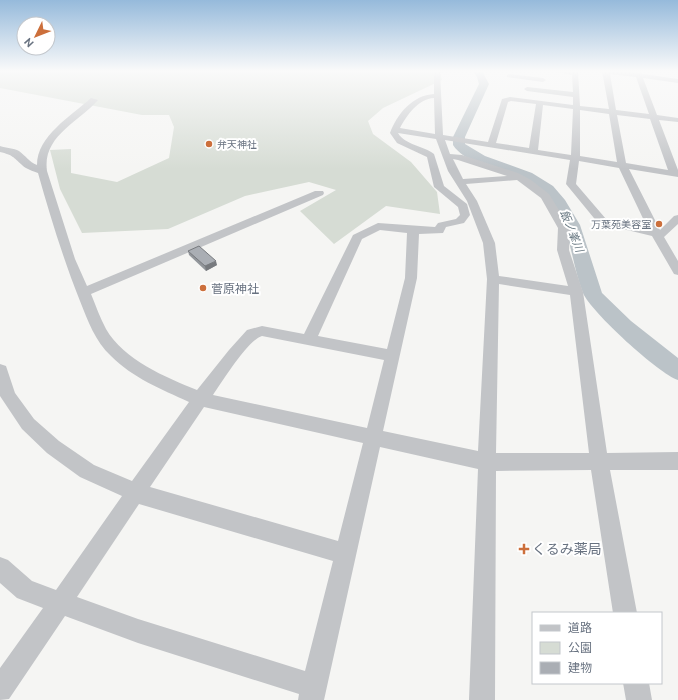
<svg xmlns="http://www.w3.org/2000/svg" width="678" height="700" font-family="Ubuntu,'Noto Sans JP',sans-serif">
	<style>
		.green { fill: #d6dcd4 }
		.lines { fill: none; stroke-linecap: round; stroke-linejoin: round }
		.river { fill: #bbc3c8; fill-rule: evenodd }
		.minor { fill: #c2c4c7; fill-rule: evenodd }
		.wall { fill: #92969b }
		.shaded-wall { fill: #777a7e }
		.building { fill: #aaaeb4; stroke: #777a7e }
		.poi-dot { fill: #cc6f3b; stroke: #fff; stroke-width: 1.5 }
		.labels { text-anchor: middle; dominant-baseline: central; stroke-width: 4; stroke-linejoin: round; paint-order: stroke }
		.far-poi-label { font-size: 10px; fill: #687280; stroke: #fff; text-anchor: start }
		.far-water-label { font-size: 11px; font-style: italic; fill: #697983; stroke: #fff }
		.poi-label { font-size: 12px; fill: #687280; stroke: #fff; text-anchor: start }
		.near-poi-label { font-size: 14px; fill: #687280; stroke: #fff; text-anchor: start }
	</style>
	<rect width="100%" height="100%" fill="#f5f5f3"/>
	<path class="green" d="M0,71H440L442,80L383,108L368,121L373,134L411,162L437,192L440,214L386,206L334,244L300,211L336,190L309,182L245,196L168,229L82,233L60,189L50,150L71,149V173L117,182L169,158L174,127L169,115H142L0,88Z"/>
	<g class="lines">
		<path class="river" d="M473,71H482L489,84L465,137V144L485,156L532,173L553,186L565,200L580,225L602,293L631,321L678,358V380C659,374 591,312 583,293C571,263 571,227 551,202C525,168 471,172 453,145V137L479,84L477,77Z"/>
		<path class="minor" d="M434,71H440L443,135L488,142L502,99L510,97L573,105V97L527,91L524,89L527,87L573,92L572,75L553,71H578L580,106L609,109L602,71H622L678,79V83L643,78L657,115L678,118V122L659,120L678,170V177L629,169L660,230L674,216L678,215V224L664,237L678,261V275L674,274L652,236L598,223L566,184L570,160L445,140L450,154L462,155L518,173L531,180L549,194L570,228L569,250L583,292L607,453L678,452V470H610L637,613H613L591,470L496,471L495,700H469L478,469L380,447L324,700H298L299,694L138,643L65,616L9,699L0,700V668L43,608L17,598L0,583V557L8,560L32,581L56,590L122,496L80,477L47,453L22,429L0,396V364L6,366L15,393L34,419L59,441L94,465L132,481L189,402C161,389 133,378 111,356C95,341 88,321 80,301C64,261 50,216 38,173C33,171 26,169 22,165C13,157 13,155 0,152V146C6,148 14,148 19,151C26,156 29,162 37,165C37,136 71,116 91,98L98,100C79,122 42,136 47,171L75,259L87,286L315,191H323L324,193L323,195L91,294C96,306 100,318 106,329C124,360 165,377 197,390L229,350L247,330L262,326L304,334L353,235L378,223L435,227L438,223L456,219L460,215L458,207L434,187L427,157L397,143L390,133C397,114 413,95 434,94ZM610,74L636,77L649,114L616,110ZM434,98L435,134L400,128C407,115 418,99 434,98ZM511,101L536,104L529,148L496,143L508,102ZM543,105L573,109L571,155L538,150ZM580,110L609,114L617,162L580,156ZM617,115L650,119L668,170L626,163ZM398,133L436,139L448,171L467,201L483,243L487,279L478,451L383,431L417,278L419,234L443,233L446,227L464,223L470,215L467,204L444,186L434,154C424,146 405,145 398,133ZM453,159L458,160L507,176L463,179ZM579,161L619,168L648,229L606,219L576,184ZM517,180L541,198L558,228L557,250L568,286L499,276L495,243L477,201L466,184ZM380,230L407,233L405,278L387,349L318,336L362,239ZM499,284L570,295L589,453H496ZM262,336L384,360L367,428L213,395C222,382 248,340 262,336ZM204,407L363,443L338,541L150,487ZM139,504L333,561L305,671L138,619L77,597Z
			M509,74L543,78L546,80L543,82L507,77V75Z
			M623,683H649L652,700H626Z"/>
	</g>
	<path class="wall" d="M188,251L217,265L206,271L189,255Z"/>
	<path class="shaded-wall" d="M216,261L217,265L206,271L205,266Z"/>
	<path class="building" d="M199,246L216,261L205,266L188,251Z"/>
	<linearGradient id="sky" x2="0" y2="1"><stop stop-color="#96badb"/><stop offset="0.42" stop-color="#fafafa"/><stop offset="1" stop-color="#fafafa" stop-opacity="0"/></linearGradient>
	<rect width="678" height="169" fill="url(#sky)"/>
	<g class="poi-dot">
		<circle cx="209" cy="144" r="4"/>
		<circle cx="659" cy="224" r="4"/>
		<circle cx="203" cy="288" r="4"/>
		<path d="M522 543h4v4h4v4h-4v4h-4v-4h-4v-4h4z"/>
	</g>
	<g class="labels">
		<g class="far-poi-label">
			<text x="217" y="144">弁天神社</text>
			<text x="651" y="224" text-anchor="end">万葉苑美容室</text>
		</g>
		<g class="far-water-label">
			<text transform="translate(572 231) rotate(68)">飯ノ峯川</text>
		</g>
		<g class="poi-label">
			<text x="211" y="288">菅原神社</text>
		</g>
		<g class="near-poi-label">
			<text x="532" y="549">くるみ薬局</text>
		</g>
	</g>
	<rect x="532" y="612" width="130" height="72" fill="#ffffff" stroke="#c3c7cc"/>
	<rect x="540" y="625" width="20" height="6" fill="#c2c4c7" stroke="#c3c7cc"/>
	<text x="568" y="632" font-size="12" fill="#687280">道路</text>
	<rect x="540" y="642" width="20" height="12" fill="#d6dcd4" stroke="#c3c7cc"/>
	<text x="568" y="652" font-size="12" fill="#687280">公園</text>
	<rect x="540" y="662" width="20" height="12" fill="#aaaeb4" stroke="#c3c7cc"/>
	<text x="568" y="672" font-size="12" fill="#687280">建物</text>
	<g transform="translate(36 36) rotate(227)"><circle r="19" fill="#ffffff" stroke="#c3c7cc"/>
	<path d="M0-3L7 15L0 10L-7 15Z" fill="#cc6f3b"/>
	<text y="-6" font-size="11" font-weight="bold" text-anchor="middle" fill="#687280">N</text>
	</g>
</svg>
